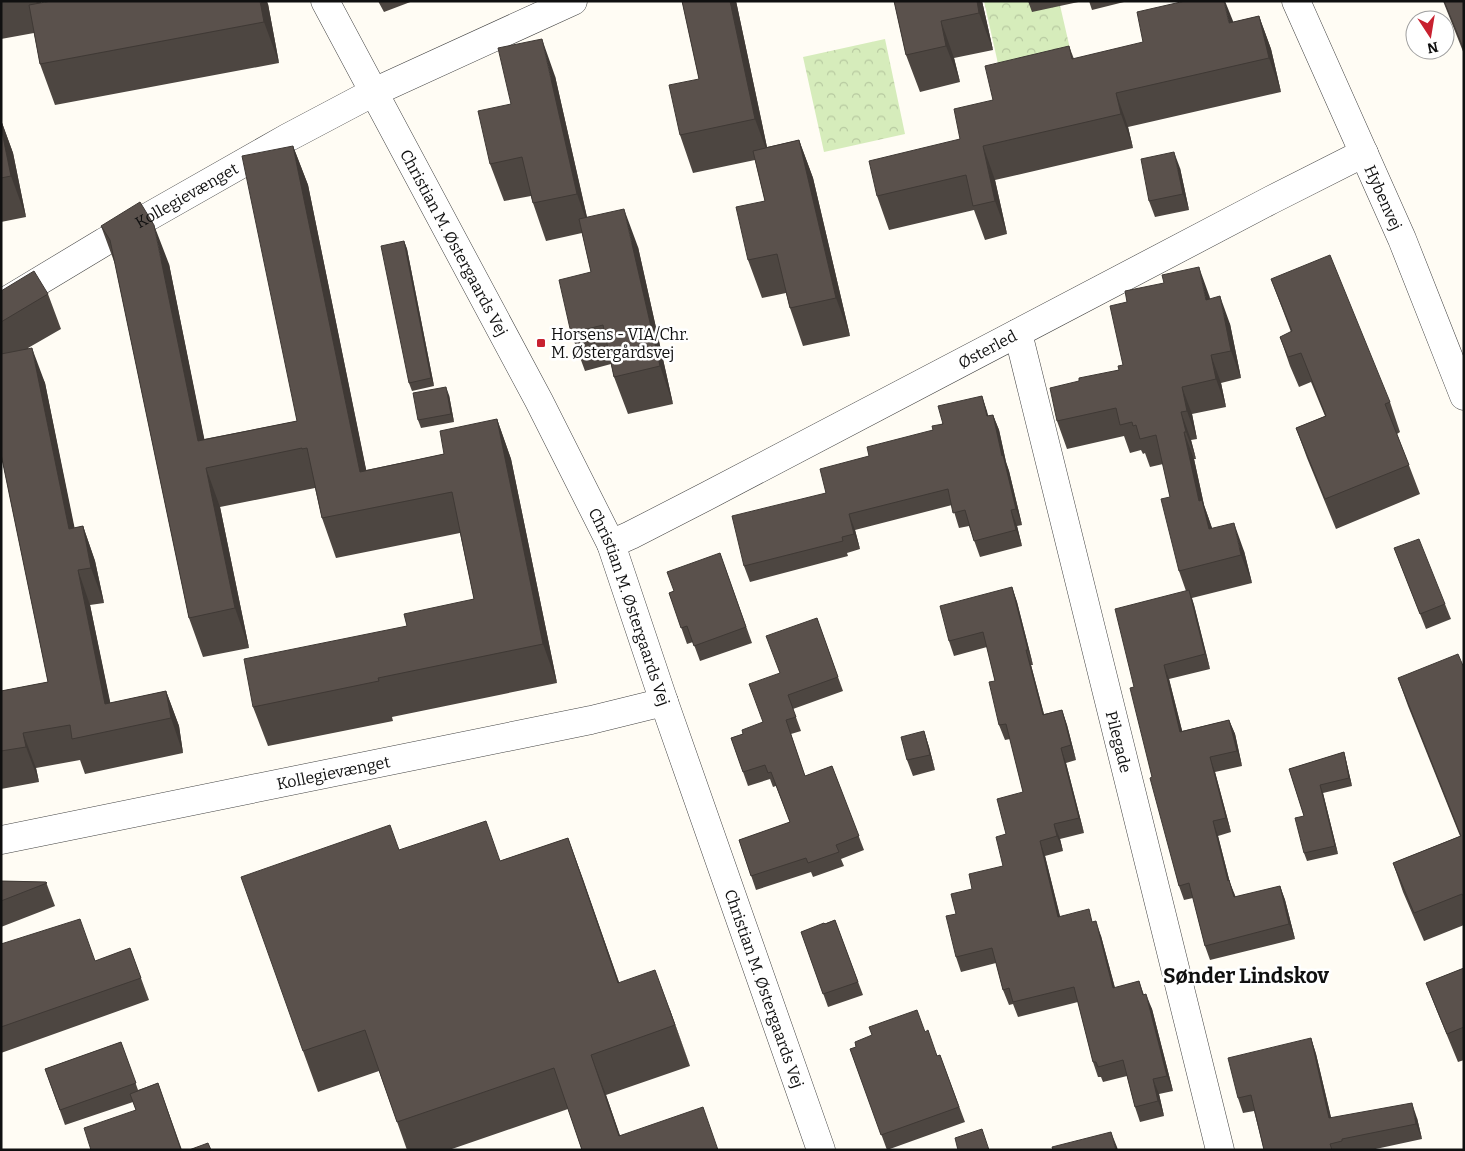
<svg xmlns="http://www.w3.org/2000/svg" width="1465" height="1151" font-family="Bitter,serif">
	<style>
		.park { fill: url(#park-crowns) }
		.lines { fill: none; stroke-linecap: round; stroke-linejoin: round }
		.minor-casing { stroke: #434343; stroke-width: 29 }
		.minor { stroke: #fff; stroke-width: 28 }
		.wall { fill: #4d4641 }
		.shaded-wall { fill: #3f3935 }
		.building { fill: #5a514c; stroke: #3f3935 }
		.poi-dot { fill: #c8212f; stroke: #fff; stroke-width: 2 }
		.labels { text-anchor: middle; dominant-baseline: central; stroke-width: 5; stroke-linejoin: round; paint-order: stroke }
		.street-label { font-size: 16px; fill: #101010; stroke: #fff }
		.poi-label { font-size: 16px; fill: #101010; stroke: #fff; text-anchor: start }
		.district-label { font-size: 21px; font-weight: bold; fill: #101010; stroke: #fff }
	</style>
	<defs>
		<pattern id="park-crowns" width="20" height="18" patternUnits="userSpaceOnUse" patternTransform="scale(1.25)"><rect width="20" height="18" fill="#d6ecbb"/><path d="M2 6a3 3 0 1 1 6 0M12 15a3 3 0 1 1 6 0" fill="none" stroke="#b7c9a0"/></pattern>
	</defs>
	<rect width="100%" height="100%" fill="#fffcf4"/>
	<path class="park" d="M984,1H1059L1077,79L1005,95Z
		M885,39L905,134L824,152L803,57Z"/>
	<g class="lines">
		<defs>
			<g id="minor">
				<path id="s1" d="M325,1L539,401L611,544L664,702L821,1150"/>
				<path id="s2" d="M1296,1L1402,239L1464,396"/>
				<path id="s3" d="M1,304L104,242L287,138L374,92L573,1"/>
				<path id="s4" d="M1018,333L1220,1150"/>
				<path id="s5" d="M611,544L631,535L705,497L1271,200L1364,153"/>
				<path id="s6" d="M1,840L591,720L664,702"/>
			</g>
		</defs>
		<use href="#minor" class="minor-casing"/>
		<use href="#minor" class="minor"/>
	</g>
	<path class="wall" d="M1,1H41V3L268,4L279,63L55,105L40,64L34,33L1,39Z
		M378,1H413L384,12Z
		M682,1H736L767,147L799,140L813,178L850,336L803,346L790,308L786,293L762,298L748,260L765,201L755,160L693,173L680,135L699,79Z
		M894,1H982L993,50L954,58L960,82L920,92L906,55Z
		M1028,1H1083L1032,12Z
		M1089,1H1128L1092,10Z
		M1443,1H1464V54Z
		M1259,16L1271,49L1281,92L1128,127L1133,148L995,180L1007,234L985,240L974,210L889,230L877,196L960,139L993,100L1069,46L1074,59Z
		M555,76L587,217L638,247L673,404L628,414L614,377L611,364L585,371L571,333L591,272L582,233L546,241L533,203L531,196L504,201L490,164L511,104Z
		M1,120L13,153L26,217L1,222Z
		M293,146L308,185L366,470L444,454L497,419L511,459L557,683L392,717L393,721L268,746L253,707L407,626L474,599L460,533L336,558L322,518L315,488L220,507L249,648L203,657L189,618L115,264L101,226L169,264L204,439L297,421Z
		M1180,168L1189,210L1155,217L1149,201Z
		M404,241L407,249L434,386L412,391L409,383Z
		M1271,279L1390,402L1400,432L1397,434L1420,494L1336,529L1307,458L1296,428L1325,416L1311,382L1299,387L1290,366L1280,337L1291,332Z
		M1,291L48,294L61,329L28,348L45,383L74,528L83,526L95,561L104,603L90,605L110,703L166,691L179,726L183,753L85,774L80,760L36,768L39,782L1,789V691L48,682L1,454Z
		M1209,295L1210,299L1230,324L1241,378L1221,383L1226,407L1192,414L1197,439L1191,440L1196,459H1194L1204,505L1212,528L1244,551L1252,583L1192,598L1194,605L1210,669L1169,679L1182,731L1229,720L1235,734L1242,766L1215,772L1231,832L1218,836L1230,883L1235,897L1280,886L1285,900L1295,939L1210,960L1205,946L1193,898L1184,900L1179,886L1152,777L1134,687L1186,591L1179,571L1170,497L1163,464L1150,467L1145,453L1143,454L1141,450L1130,453L1124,436L1067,449L1057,421L1079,381L1119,370L1123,365Z
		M449,395L454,422L421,428L418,420Z
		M982,396L988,416L993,415L999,430L1006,462L1009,471L1022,525L1017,526L1022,546L980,557L969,526L959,528L952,505L855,530L860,549L847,553L848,556L750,582L744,566L826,493L869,456L933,430Z
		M1394,548L1445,604L1451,619L1426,629Z
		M720,553L752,643L700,661L693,642L687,644L669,593L674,591Z
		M1012,587L1017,602L1033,665H1031L1044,714L1062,710L1067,725L1076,760L1066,763L1084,833L1060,839L1063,851L1045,856L1060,917L1093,922L1101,936L1115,988L1139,981L1144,995L1152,1009L1173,1091L1159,1094L1164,1116L1140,1122L1135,1107L1127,1076L1103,1082L1101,1077H1098L1093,1062L1078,1002L1018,1017L1013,1004L1009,1005L1003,990L996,963L961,972L956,957V914L972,889L1003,866L1006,834L1023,792L1010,739L1005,740L999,725L995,681L987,647L954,656L949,641Z
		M817,618L843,691L793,709L801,731L791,734L805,776L832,766L864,850L841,859L844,866L813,877L811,872L756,890L739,840L790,822L776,786L773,787L770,779L748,786L731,738L743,734L763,722L780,673Z
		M1464,668V925L1424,941L1403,892L1393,863L1460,836L1408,706L1398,678Z
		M924,731L929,747L935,770L913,776L907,760Z
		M1344,752L1346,760L1352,786L1323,793L1338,854L1307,861L1304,853V816L1289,769Z
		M568,838L619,982L670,1010L690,1066L606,1095L620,1136L582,1150L568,1109L449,1150H407L379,1071L318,1092L303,1051L399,850L500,861Z
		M1,881L46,882L55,906L1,927Z
		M835,920L863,995L828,1007L801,932Z
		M1,944L96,961L130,948L149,1000L1,1053Z
		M1464,968V1060L1458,1062L1437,1011L1426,983Z
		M925,1032L937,1056L940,1055L965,1122L887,1150L850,1049Z
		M1311,1038L1316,1054L1331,1118H1417L1422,1139L1371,1150H1264L1254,1111L1243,1113L1238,1098Z
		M121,1042L138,1090L158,1083L182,1150H91L136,1110L133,1102L65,1125L45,1069Z"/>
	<path class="shaded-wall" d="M36,1H41L47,30Z
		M260,1H267L268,4L279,63L264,22Z
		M730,1H736L769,157L755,119Z
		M977,1H982L993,50L979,13Z
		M1224,1H1225L1235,26L1229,23Z
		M1259,16L1271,49L1281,92L1269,58Z
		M941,21L954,58L960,82L946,46Z
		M542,39L555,76L590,231L577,194Z
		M1116,93L1128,127L1133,148L1121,114Z
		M1,120L13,153L26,217L11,176L1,127Z
		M799,140L813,178L850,336L836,298Z
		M293,146L308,185L374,508L360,472Z
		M983,146L995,180L1007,234L995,201Z
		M1174,152L1180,168L1189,210L1183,194Z
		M624,209L638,247L673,404L660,366Z
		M154,225L169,264L210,467L198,441Z
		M404,241L407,249L434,386L431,378Z
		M1199,267L1209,295L1216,327L1206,300Z
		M1220,296L1230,324L1241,378L1231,351Z
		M32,348L45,383L82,564L69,529Z
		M1211,355L1221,383L1226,407L1216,379Z
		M446,387L449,395L454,422L451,414Z
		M1182,387L1192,414L1197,439L1187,411Z
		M982,396L987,411L992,432L987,416Z
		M1181,412L1191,440L1196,459L1186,432Z
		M993,415L999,430L1006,462L1009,471L1022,525L1016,509L1002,456Z
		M497,419L511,459L557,683L543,644Z
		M1184,432L1194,459L1204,505L1212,528L1219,556L1199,501Z
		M206,468L220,507L249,648L235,608Z
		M1011,510L1017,526L1022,546L1016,530Z
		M849,514L855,530L860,549L854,534Z
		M1234,523L1244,551L1252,583L1241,555Z
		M83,526L95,561L104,603L91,568Z
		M78,570L90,605L116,730L105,704Z
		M1012,587L1017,602L1033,665L1028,650Z
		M1189,590L1194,605L1210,669L1205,654Z
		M1026,650L1031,665L1048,730L1043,715Z
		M1164,665L1169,679L1186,746L1180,732Z
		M166,691L179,726L183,753L171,718Z
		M1062,710L1067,725L1076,760L1071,745Z
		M1229,720L1235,734L1242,766L1237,751Z
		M924,731L929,747L935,770L930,755Z
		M23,733L36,768L39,782L26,747Z
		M1061,748L1066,763L1084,833L1079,818Z
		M1344,752L1346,760L1352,786L1349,778Z
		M1210,757L1215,772L1231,832L1226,818Z
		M1320,785L1323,793L1338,854L1335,846Z
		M1213,821L1218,836L1230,883L1235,895L1239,912L1228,881Z
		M1054,824L1060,839L1063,851L1057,836Z
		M568,838L583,879L633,1023L618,983Z
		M1040,841L1045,856L1064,932L1058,917Z
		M1280,886L1285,900L1295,939L1289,924Z
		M1096,921L1101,936L1119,1003L1113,988Z
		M655,970L670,1010L690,1066L675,1025Z
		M1146,994L1152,1009L1173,1091L1167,1076Z
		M1311,1038L1316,1054L1335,1134L1329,1118Z
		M591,1055L606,1095L625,1150H624Z
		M1153,1079L1159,1094L1164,1116L1158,1101Z
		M1412,1103L1417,1118L1422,1139L1416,1124Z
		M1111,1132L1117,1147L1118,1150H1116Z"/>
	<path class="building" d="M51,1H260L264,22L40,64L29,5Z
		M682,1H730L755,119L680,135L669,85L699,79Z
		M894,1H977L979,13L941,21L946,46L906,55Z
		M1185,1H1224L1229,23L1259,16L1269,58L1116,93L1121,114L983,146L995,201L973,206L966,175L877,196L869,161L960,139L954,109L993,100L985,66L1069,46L1072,59L1143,42L1137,12Z
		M1444,1H1464V50Z
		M542,39L577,194L533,203L522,157L490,164L478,111L511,104L498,48Z
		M1,127L11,176L1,178Z
		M799,140L836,298L790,308L777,254L748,260L736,207L765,201L753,151Z
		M293,146L360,472L444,454L440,431L497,419L543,644L378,678L379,681L253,707L244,659L407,626L404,614L474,599L452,492L322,518L307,448L302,449V448L206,468L235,608L189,618L110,240L101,226L140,202L154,225L198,441L297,421L242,156Z
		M1174,152L1183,194L1149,201L1141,159Z
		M624,209L660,366L614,377L603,325L571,333L559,280L591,272L579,219Z
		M404,241L431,378L409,383L381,246Z
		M1330,255L1390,402L1385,404L1409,465L1325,499L1296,428L1326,416L1301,353L1288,357L1280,337L1292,331L1271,279Z
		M1199,267L1206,300L1220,296L1231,351L1211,355L1216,379L1182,387L1187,411L1181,412L1186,432H1184L1199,501L1202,500L1209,529L1234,523L1241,555L1179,571L1161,499L1170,497L1156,435L1140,439L1136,425L1133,426L1132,422L1120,425L1116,408L1057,421L1050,388L1079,381V378L1119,370L1118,366L1123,365L1110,306L1127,302L1125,291L1164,283L1162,275Z
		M34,271L48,294L1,322V291Z
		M32,348L69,529L83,526L91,568L78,570L105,704L166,691L171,718L72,739L70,725L23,733L26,747L1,751V691L48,682L1,454V354Z
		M446,387L451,414L418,420L413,393Z
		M982,396L987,416L993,415L1002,456L1003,455L1016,509L1011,510L1016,530L974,541L965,510L953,513L948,489L849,514L854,534L842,537L843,541L744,566L732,516L826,493L820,469L869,456L867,447L933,430L932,426L943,424L938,406Z
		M1419,539L1445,604L1420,614L1394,548Z
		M720,553L746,627L694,646L687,626L681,628L669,593L674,591L667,572Z
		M1012,587L1028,650H1026L1043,715L1062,710L1071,745L1061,748L1079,818L1054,824L1057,836L1040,841L1058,917L1089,909L1092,922L1096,921L1113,988L1139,981L1143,995L1146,994L1167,1076L1153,1079L1158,1101L1135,1107L1123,1060L1098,1067L1096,1062H1093L1074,987L1013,1002L1009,988L1003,990L992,948L956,957L946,916L956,914L951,894L972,889L969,874L1003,866L996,837L1006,834L997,799L1023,792L1006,724L999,725L989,682L995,681L983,632L949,641L940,606Z
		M1189,590L1205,654L1164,665L1180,732L1229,720L1237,751L1210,757L1226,818L1213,821L1228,881L1229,880L1234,897L1280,886L1289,924L1205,946L1189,883L1179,886L1150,778L1152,777L1130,688L1134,687L1115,609Z
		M817,618L838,677L788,695L796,717L786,720L805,776L832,766L859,836L836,845L839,852L808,863L806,858L751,876L739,840L790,822L771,772L768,773L765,765L743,772L731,738L743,734L742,730L763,722L749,684L780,673L766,636Z
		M1458,654L1464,668V897L1462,894L1414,913L1393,863L1461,836L1398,678Z
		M924,731L930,755L907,760L901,737Z
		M1344,752L1349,778L1320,785L1335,846L1304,853L1295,818L1304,816L1289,769Z
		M486,821L500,861L568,838L618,983L655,970L675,1025L591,1055L619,1136L703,1107L718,1150H582L554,1068L397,1122L365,1030L303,1051L241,877L390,825L399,850Z
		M1,881L46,882L47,883L1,901Z
		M80,919L95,961L130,948L141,978L1,1027V944Z
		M835,920L858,982L823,994L801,932L824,923L825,924Z
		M1464,968V1027L1447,1034L1426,983Z
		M917,1010L925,1032L928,1030L937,1056L940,1055L959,1107L881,1135L850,1049L856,1047L855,1042L872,1035L869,1027Z
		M1311,1038L1329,1118L1412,1103L1416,1124L1342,1139V1141L1330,1144L1332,1150H1264L1251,1095L1238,1098L1228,1058Z
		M121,1042L136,1083L60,1110L45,1069Z
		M158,1083L181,1150H91L84,1128L136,1110L130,1094Z
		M982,1129L989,1150H958L955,1138Z
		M1111,1132L1116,1150H1053L1052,1147Z
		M208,1143L211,1150H189Z"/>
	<rect class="poi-dot" x="536" y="338" width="10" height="10" rx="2.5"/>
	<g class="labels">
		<g class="street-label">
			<text stroke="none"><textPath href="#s3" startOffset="215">Kollegievænget</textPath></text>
			<text stroke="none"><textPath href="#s2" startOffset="215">Hybenvej</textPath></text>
			<text stroke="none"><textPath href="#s1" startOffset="274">Christian M. Østergaards Vej</textPath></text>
			<text stroke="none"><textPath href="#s5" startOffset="424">Østerled</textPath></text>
			<text stroke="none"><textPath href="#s1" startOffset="679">Christian M. Østergaards Vej</textPath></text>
			<text stroke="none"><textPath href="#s4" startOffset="421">Pilegade</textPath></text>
			<text stroke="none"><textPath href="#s6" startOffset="339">Kollegievænget</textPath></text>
			<text stroke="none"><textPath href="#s1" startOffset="1084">Christian M. Østergaards Vej</textPath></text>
		</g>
		<g class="poi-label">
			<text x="551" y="334">Horsens - VIA/Chr.<tspan x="551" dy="18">M. Østergårdsvej</tspan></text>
		</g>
		<g class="district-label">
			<text x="1246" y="976">Sønder Lindskov</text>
		</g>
	</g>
	<rect width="1465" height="1151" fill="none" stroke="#101010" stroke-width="5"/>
	<g transform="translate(1430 35) rotate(168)"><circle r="24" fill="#ffffff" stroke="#9f9f9f"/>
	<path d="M0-4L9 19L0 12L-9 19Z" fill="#c8212f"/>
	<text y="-8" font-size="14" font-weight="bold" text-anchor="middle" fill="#101010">N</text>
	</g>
</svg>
